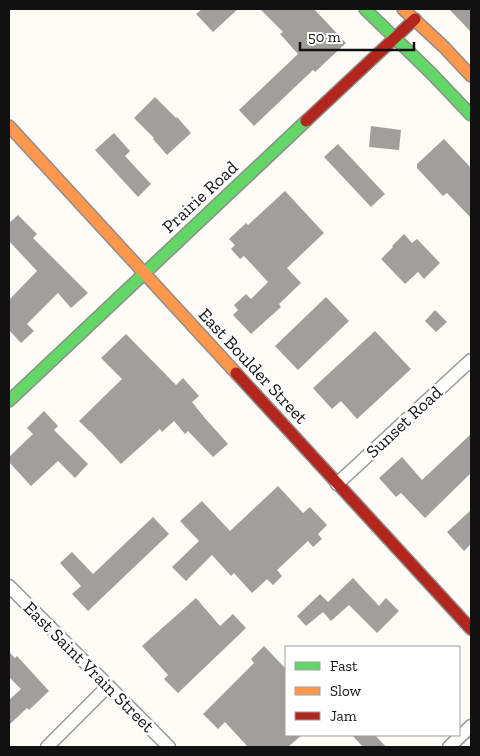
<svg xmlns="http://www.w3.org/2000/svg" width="480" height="756" font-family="'Zilla Slab',serif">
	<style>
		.building { fill: #a19f9c }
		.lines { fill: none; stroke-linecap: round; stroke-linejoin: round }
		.street-casing { stroke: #979795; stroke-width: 15 }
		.fast-casing { stroke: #8e8d8b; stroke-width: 14 }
		.slow-casing { stroke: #8e8d8b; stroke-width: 14 }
		.jam-casing { stroke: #8e8d8b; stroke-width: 14 }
		.street { stroke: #fffffe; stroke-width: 12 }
		.fast { stroke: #63d668; stroke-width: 11 }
		.slow { stroke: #ff974d; stroke-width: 11 }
		.jam { stroke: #b3261e; stroke-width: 11 }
		.labels { text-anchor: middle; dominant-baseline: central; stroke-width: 5; stroke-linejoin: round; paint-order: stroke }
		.street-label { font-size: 18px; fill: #111; stroke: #fff }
	</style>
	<rect width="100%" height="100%" fill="#fdfcf7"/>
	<path class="building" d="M202,9H238L213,32L196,14Z
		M260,9H314L346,43L315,72L313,70L254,126L239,110L298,54L280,34L283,32Z
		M449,9H471V32Z
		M155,97L176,118L177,117L191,133L167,155L153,139L154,138L134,118Z
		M371,126L401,130L399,150L369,147Z
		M114,133L130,151L125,156L151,184L138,197L95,150Z
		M444,139L471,168V218L447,193L443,196L417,168V164Z
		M338,144L385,194L371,207L324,157Z
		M285,191L324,233L287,268L301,283L279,304L281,307L251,334L233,315L238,310L234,305L246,294L251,299L268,282L244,256L240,259L231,249L235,245L229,239L246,223L248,225Z
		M18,215L37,234L33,238L88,293L71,308L58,293L27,324L34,331L21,343L9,330V300L37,271L9,241V223Z
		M404,234L412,243L417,239L440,263L424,279L418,272L405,284L381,259L393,247L392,246Z
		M326,297L349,321L298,370L275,346Z
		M435,310L447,322L436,332L425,321Z
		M375,331L411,369L357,419L341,401L332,409L313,388Z
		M126,334L176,385L183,378L199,396L192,402L204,417L228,444L213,457L188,431L185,434L174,421L162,432L160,429L121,464L90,431H89L79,421L122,379L101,358Z
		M44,411L58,426L54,430L88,464L75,478L58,461L31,486L9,462V457L33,434L27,428Z
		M471,434V473L425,518L401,493L396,497L379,478L402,457L422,480Z
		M278,486L303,513L310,507L327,525L318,534L322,539L313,547L308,541L277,570L282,576L273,585L267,579L252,593L234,573L231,576L212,555L186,581L172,567L199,541L180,521L202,501L230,531Z
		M471,510V544L464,551L447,532Z
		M153,517L169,534L88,611L72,594L81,586L60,563L72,552L93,574Z
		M353,578L379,606L386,598L399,611L377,633L349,605L331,621L323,612L306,626L297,616L320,594L328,602Z
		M196,598L220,626L233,614L246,628L178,693L164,679L168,675L142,646Z
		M264,646L286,669V735H302L288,747H248L225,722L218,729L203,714L254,663L251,659Z
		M9,652L15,658L17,656L49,691L29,710L27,708L9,725V700L21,689L9,677Z
		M352,735H375L386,747H363Z"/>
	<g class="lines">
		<defs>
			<path id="street" d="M337,484L471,360
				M9,586L169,747
				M47,747L108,686
				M449,747L471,726"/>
			<path id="fast" d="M365,9L431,73L471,115
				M9,401L306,121"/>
			<path id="slow" d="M403,9L444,47L471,76
				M9,126L236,373"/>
			<path id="jam" d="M306,121L415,19
				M236,373L471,629"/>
		</defs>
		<use href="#street" class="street-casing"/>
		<use href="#fast" class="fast-casing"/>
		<use href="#slow" class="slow-casing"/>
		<use href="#jam" class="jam-casing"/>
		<use href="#street" class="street"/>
		<use href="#fast" class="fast"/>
		<use href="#slow" class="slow"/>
		<use href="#jam" class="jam"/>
	</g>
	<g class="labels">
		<g class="street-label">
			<text transform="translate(200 197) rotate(-43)">Prairie Road</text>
			<text transform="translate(253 366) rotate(47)">East Boulder Street</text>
			<text transform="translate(404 422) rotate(-43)">Sunset Road</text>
			<text transform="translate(89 667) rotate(45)">East Saint Vrain Street</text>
		</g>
	</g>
	<rect width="480" height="756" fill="none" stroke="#111111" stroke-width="20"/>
	<rect x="285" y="646" width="175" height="90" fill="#ffffff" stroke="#a0a0a0"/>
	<rect x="295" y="662" width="25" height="8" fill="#63d668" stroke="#a0a0a0"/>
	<text x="330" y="671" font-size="15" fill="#111111">Fast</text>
	<rect x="295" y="687" width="25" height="8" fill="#ff974d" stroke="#a0a0a0"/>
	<text x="330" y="696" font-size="15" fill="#111111">Slow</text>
	<rect x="295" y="712" width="25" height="8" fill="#b3261e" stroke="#a0a0a0"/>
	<text x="330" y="721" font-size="15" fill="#111111">Jam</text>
	<path d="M300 42v8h114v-8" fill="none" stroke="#111111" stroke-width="2.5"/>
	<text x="308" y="42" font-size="15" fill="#111111" stroke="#ffffff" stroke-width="4" paint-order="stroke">50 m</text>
</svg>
